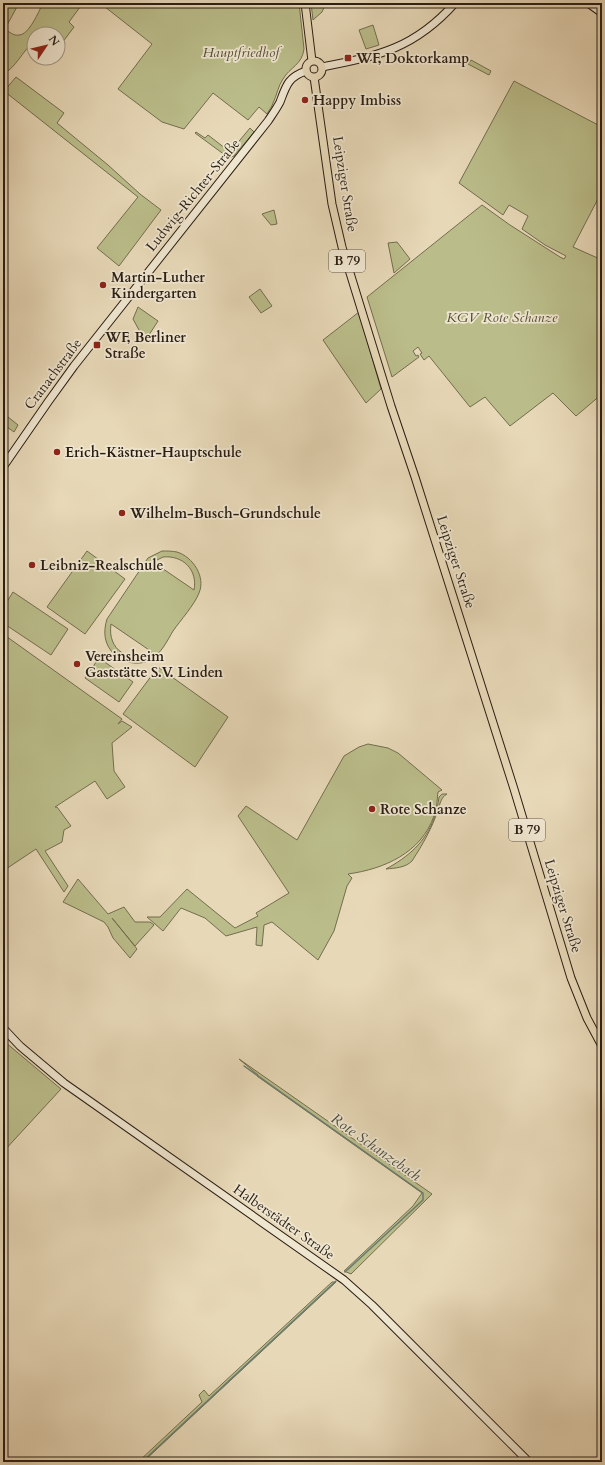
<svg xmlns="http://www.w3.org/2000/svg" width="605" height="1465" font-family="Cardo,serif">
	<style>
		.green { fill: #babd8a; stroke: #726d4f; fill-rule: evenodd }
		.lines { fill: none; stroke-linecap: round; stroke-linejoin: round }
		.stream { stroke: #6b7b70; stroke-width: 1.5 }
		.secondary-casing { stroke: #2a1d14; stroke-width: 9 }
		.primary-casing { stroke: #2a1d14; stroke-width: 9 }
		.secondary { stroke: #efe6d0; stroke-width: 7 }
		.primary { stroke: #e7d8b7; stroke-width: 7 }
		.poi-dot { fill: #8f2418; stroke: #efe6d0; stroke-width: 1.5 }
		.labels { text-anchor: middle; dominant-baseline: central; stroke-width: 3.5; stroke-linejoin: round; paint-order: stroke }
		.shield { fill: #efe6d0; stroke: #65594c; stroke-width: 1 }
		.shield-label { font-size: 13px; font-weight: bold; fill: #2a1d14 }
		.park-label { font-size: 14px; font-style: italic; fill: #554d37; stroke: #efe6d0 }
		.poi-label { font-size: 14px; font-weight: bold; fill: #2a1d14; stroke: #efe6d0; text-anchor: start }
		.street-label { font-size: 14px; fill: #2a1d14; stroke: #efe6d0 }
		.water-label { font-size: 15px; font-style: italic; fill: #4b4c42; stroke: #efe6d0 }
	</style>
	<rect width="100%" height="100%" fill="#e7d8b7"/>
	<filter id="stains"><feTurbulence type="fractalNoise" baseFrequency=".005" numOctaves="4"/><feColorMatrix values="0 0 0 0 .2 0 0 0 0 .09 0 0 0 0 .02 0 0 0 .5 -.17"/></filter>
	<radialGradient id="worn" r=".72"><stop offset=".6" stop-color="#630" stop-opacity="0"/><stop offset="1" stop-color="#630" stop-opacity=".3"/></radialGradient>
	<path class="green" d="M5,3H19L5,29C9,32 14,36 19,35C29,35 39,11 43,3H58L61,5L62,3H83L69,22L74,27L62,43L58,41V34H34V42C22,51 16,68 3,74V7Z
		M100,3H299L304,49C302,65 290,67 283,79C278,86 277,95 273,103C272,107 269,110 267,114L259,107L248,120L213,93L184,129L162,122L118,89L152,44Z
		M311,3H326L322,12L313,20Z
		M373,25L379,45L366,49L359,30Z
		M471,60L491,71L489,75L468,64Z
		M16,77L64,113L57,123L108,165L140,194L161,210L119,266L97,248L138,197L4,91Z
		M514,81L602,127V191L573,247L602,260V394L576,416L553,393L510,426L485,397L470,407L429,356L424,360L420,354L422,353L418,347L413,351L416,356L418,355L419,357L392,377L367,297L482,205L510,225L560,257L564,259L566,256L545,245L522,229L528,216L509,205L503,215L459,183Z
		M250,128L254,132L234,156L229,158L195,133L196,132L205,138L208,135L230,152Z
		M274,210L277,224L271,225L262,214Z
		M397,242L410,259L394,273L388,243Z
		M260,289L272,306L261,313L249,297Z
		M138,307L158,321L145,341L133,319Z
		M359,312L381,389L366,403L323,340Z
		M3,413L18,425L14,432L3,424Z
		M87,551L125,579L85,634L47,607Z
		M162,551C167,551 172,551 177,552C193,557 206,577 199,593C195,604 180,621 173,631C167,641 161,654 150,660C139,666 123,663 114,654C104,644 103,632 107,619L148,558ZM163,557C183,555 198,570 194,590L153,562ZM111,624L152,652C129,664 107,650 111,624Z
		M13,592L68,629L51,655L3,623V608Z
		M3,634L122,719L118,724L122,721L132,727L112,743L114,771L125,787L107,799L95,781L55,807H57L71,826L64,830L62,842L45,851L68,886L64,892L36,849L3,871Z
		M99,658L133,682L119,702L85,678Z
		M158,667L228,717L195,767L123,714Z
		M368,744L388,748L398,753L442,790L438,792C437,800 437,809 434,816C421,853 384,869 348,874L352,878L347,886L334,931L318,960L272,922L264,925L262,946L256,945L257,927L226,936L205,918L181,908L163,931L147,917H160L187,889L235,928L258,916L256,913L289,893L238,816L246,806L297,840L344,756L359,747Z
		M442,794H447C441,797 440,804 438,810C432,828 423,844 412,861C405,868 395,868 386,869C408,857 426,842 434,818C437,811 438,804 439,797Z
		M78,879L108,914L124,907L135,922H150L154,925L135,946L112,918L137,949L130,958L113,938L108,927L104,922L63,902Z
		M3,1036L6,1039L5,1042L61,1089L3,1152V1044L5,1042L3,1040Z
		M239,1059L432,1194L351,1274L344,1271L413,1206L422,1193L257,1076L258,1075Z
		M332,1282H336L143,1462H138L202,1402L199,1395L204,1390L209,1396Z"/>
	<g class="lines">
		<path class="stream" d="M244,1066L423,1193V1200L345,1272
			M142,1462L336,1281"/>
		<defs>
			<path id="secondary" d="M588,3L602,13
				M322,67C379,56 415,48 455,3
				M3,467L48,402L74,366L268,121C272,115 277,108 280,102C286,86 288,77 306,71
				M3,1028L20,1046L64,1083L344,1280L372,1305L529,1462"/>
			<path id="primary" d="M305,3L312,61
				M306 69a8 8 0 1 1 16 0a8 8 0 1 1-16 0Z
				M314,77L332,204L342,247L391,406L415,477L514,789L571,978L587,1018L602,1046"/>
		</defs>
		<use href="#secondary" class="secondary-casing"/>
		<use href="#primary" class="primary-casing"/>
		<use href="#secondary" class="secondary"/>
		<use href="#primary" class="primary"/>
	</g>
	<g class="poi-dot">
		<rect x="344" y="54" width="8" height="8" rx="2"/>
		<circle cx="305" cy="100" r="4"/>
		<circle cx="103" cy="285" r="4"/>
		<rect x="93" y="341" width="8" height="8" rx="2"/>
		<circle cx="57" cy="452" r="4"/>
		<circle cx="122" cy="513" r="4"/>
		<circle cx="32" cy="565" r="4"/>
		<circle cx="77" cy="664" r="4"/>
		<circle cx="372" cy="809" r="4"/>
	</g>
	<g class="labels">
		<g class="shield">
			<rect x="329" y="250" width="36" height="22" rx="3"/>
			<rect x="509" y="819" width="36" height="22" rx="3"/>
		</g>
		<g class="shield-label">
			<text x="347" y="261">B 79</text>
			<text x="527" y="830">B 79</text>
		</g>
		<g class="park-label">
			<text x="241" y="52">Hauptfriedhof</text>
			<text x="502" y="317">KGV Rote Schanze</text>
		</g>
		<g class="poi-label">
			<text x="356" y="58">WF, Doktorkamp</text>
			<text x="313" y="100">Happy Imbiss</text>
			<text x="111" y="277">Martin-Luther<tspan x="111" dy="16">Kindergarten</tspan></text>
			<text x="105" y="337">WF, Berliner<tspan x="105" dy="16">Straße</tspan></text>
			<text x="65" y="452">Erich-Kästner-Hauptschule</text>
			<text x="130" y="513">Wilhelm-Busch-Grundschule</text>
			<text x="40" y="565">Leibniz-Realschule</text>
			<text x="85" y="656">Vereinsheim<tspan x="85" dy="16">Gaststätte S.V. Linden</tspan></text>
			<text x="380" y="809">Rote Schanze</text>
		</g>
		<g class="street-label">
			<text transform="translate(345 184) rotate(81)">Leipziger Straße</text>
			<text transform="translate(193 195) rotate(-51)">Ludwig-Richter-Straße</text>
			<text transform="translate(53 374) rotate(-53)">Cranachstraße</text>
			<text transform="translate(456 562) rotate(72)">Leipziger Straße</text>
			<text transform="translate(563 906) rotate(73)">Leipziger Straße</text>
			<text transform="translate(284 1222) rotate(35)">Halberstädter Straße</text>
		</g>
		<g class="water-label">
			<text transform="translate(376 1147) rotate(35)">Rote Schanzebach</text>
		</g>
	</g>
	<rect width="605" height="1465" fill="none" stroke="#e7d8b7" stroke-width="16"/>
	<rect x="4" y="4" width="597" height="1457" fill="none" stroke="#2a1d14" stroke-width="2"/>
	<rect x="8" y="8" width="589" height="1449" fill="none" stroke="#2a1d14"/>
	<g transform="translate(46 46) rotate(55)"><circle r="19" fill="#efe6d0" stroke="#a09685"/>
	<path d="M0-3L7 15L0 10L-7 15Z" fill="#8f2418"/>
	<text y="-6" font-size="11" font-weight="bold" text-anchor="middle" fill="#2a1d14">N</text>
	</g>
	<rect width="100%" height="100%" filter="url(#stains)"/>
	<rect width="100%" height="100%" fill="url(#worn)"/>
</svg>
